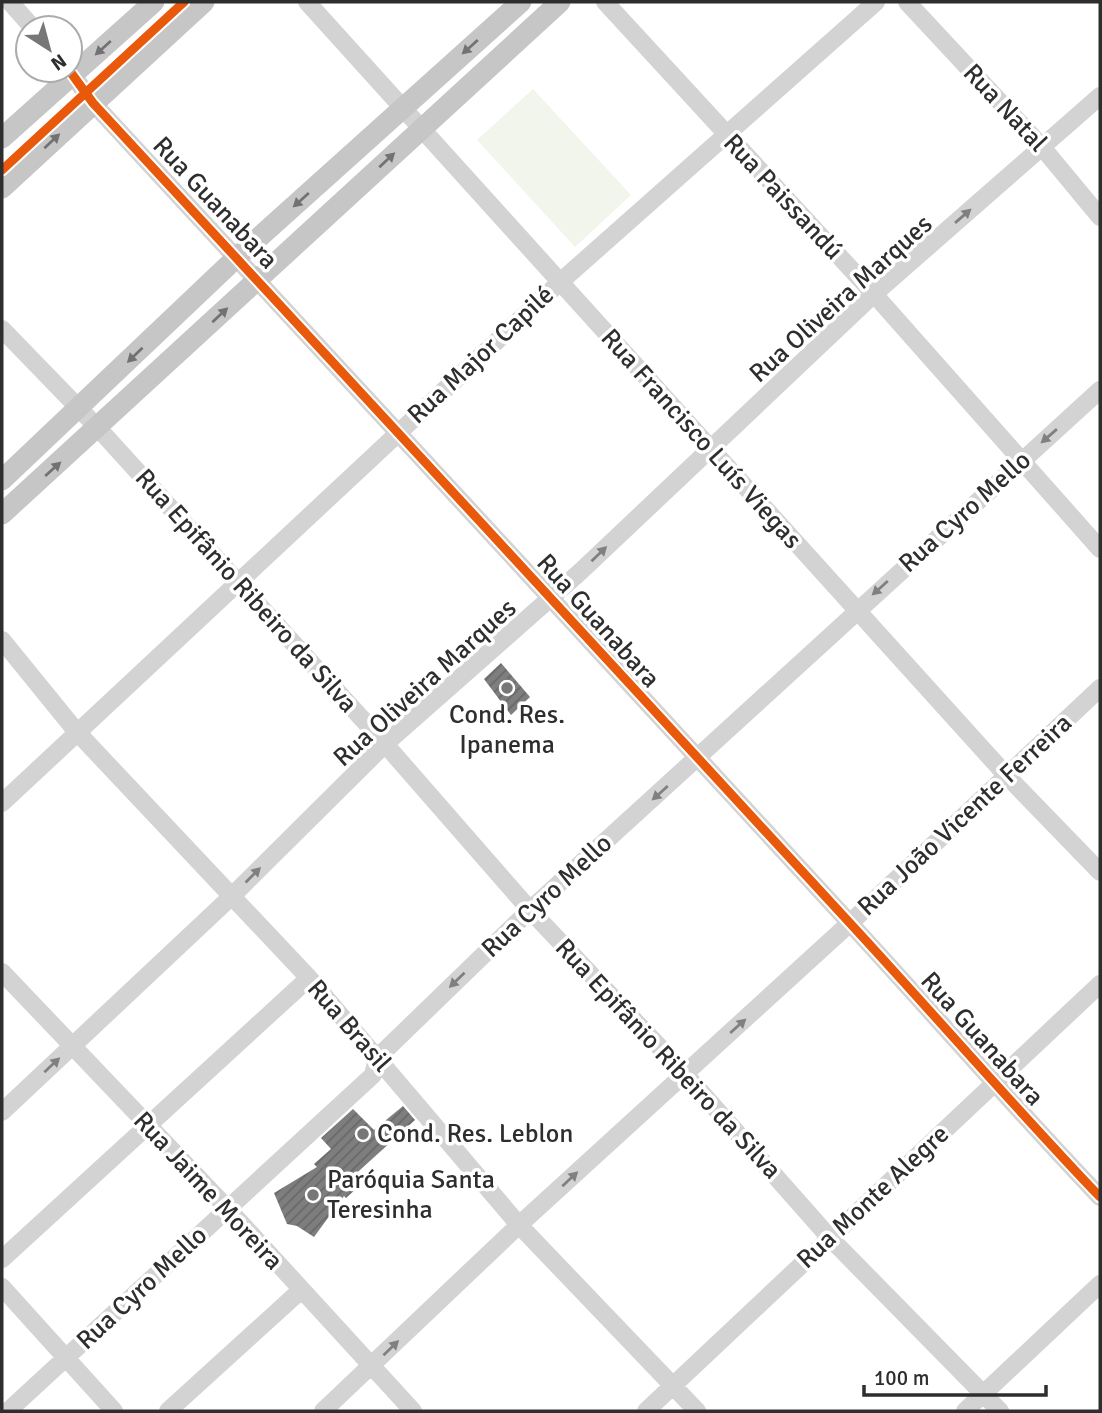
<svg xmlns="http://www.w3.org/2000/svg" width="1102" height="1413" font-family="Signika,sans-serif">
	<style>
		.pitch { fill: #f1f5eb }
		.building { fill: url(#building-hatch) }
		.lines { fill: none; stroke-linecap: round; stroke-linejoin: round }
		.minor { stroke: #d3d3d3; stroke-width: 18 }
		.major { stroke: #c6c6c6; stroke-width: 21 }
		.cycleway-casing { stroke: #fff; stroke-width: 13 }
		.cycleway { stroke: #e8590c; stroke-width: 9 }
		.oneway { fill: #727272 }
		.oneway2 { fill: #808080 }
		.poi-dot { fill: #777; stroke: #fff; stroke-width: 2.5 }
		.labels { text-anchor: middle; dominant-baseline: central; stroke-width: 7; stroke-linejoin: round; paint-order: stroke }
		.street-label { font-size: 26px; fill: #2e2e2e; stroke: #fff }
		.poi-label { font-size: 26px; fill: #2e2e2e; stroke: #fff; text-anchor: start }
	</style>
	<defs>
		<pattern id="building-hatch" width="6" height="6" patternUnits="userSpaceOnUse" patternTransform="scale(1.75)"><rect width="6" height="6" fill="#7e7e7e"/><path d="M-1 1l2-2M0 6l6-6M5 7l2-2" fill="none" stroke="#686868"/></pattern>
	</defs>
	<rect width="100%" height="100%" fill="#fff"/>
	<path class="pitch" d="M533,89L631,195L575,247L477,140Z"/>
	<path class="building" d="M501,663L530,697L511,715L484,679Z
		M403,1106L415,1120L349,1180L357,1188L346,1198L344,1196L314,1237L297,1226L287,1224L274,1193L317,1167L314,1164L331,1149L321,1138L353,1109L374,1130Z"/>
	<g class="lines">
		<path class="minor" d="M10,2L33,28
			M307,2L1006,775L1100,872
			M605,2L874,294L1100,549
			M907,2L1042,147L1100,217
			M69,70L93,103C345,375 597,648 848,921C933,1013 1014,1107 1100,1197
			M2,329L98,428L385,744L530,910L685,1074L830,1238L1000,1411
			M2,640L76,731L309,978L519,1225L697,1411
			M2,803L559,283L876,2
			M2,972L228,1209L413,1411
			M2,1112L232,896L385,744L580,572L874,294L1100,96
			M2,1259L309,978
			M2,1287L114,1411
			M8,1411L373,1075L377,1058L530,910L1100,390
			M168,1411L300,1291
			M323,1411L519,1225L850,923L1100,688
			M646,1411L1100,984
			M965,1411L1100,1284"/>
		<path class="major" d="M2,138L154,2
			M2,188L204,2
			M2,480L236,258L521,2
			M2,514L560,2"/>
		<defs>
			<path id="cycleway" d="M69,70L93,103C345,375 597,648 848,921C933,1013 1014,1107 1100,1197
				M2,170L184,2"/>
		</defs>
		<use href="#cycleway" class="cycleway-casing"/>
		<use href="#cycleway" class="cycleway"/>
	</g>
	<defs><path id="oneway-solid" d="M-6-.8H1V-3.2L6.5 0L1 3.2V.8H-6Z" transform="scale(1.75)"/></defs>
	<g class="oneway">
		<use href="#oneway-solid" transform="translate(470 47) rotate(138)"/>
		<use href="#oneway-solid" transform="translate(103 48) rotate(138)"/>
		<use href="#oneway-solid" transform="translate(52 141) rotate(-43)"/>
		<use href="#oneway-solid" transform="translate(387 160) rotate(-43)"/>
		<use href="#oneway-solid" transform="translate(301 200) rotate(138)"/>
		<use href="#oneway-solid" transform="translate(220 315) rotate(-43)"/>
		<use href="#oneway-solid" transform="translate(135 355) rotate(136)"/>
		<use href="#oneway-solid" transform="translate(53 469) rotate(-42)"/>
	</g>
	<g class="oneway2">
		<use href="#oneway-solid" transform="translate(963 216) rotate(-41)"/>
		<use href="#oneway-solid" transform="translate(1049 436) rotate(139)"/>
		<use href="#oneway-solid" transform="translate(599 554) rotate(-44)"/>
		<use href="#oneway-solid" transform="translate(880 588) rotate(138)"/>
		<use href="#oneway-solid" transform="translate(660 793) rotate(138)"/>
		<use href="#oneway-solid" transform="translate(253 875) rotate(-45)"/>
		<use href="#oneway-solid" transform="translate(457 980) rotate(136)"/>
		<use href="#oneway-solid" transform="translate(738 1026) rotate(-42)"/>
		<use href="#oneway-solid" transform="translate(52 1065) rotate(-43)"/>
		<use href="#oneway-solid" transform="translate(570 1179) rotate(-43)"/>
		<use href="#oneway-solid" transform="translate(391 1348) rotate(-44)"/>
	</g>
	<g class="poi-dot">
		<circle cx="507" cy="688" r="7"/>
		<circle cx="363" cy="1134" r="7"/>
		<circle cx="313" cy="1195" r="7"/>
	</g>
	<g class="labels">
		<g class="street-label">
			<text transform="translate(1005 108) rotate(47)">Rua Natal</text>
			<text transform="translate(783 197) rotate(47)">Rua Paissandú</text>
			<text transform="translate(215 203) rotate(47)">Rua Guanabara</text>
			<text transform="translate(841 299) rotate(-42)">Rua Oliveira Marques</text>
			<text transform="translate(481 355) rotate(-43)">Rua Major Capilé</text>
			<text transform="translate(701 439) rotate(48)">Rua Francisco Luís Viegas</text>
			<text transform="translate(965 512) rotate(-42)">Rua Cyro Mello</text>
			<text transform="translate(246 591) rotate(48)">Rua Epifânio Ribeiro da Silva</text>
			<text transform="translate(598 621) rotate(48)">Rua Guanabara</text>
			<text transform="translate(425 683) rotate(-42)">Rua Oliveira Marques</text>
			<text transform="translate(965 815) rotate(-43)">Rua João Vicente Ferreira</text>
			<text transform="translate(547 896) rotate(-43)">Rua Cyro Mello</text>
			<text transform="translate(349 1026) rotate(49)">Rua Brasil</text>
			<text transform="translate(982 1039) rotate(48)">Rua Guanabara</text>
			<text transform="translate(668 1059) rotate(47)">Rua Epifânio Ribeiro da Silva</text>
			<text transform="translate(208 1191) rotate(47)">Rua Jaime Moreira</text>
			<text transform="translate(873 1197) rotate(-43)">Rua Monte Alegre</text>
			<text transform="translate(142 1288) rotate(-43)">Rua Cyro Mello</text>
		</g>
		<g class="poi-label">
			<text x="507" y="715" text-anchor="middle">Cond. Res.<tspan x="507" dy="30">Ipanema</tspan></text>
			<text x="377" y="1134">Cond. Res. Leblon</text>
			<text x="327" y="1180">Paróquia Santa<tspan x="327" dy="30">Teresinha</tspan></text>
		</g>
	</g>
	<rect width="1102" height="1413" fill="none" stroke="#2e2e2e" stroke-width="7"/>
	<g transform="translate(49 49) rotate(144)"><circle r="33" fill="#ffffff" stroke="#ababab" stroke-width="2"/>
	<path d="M0-5L12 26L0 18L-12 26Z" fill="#777777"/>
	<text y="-10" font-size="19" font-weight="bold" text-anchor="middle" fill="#2e2e2e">N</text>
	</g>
	<path d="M864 1385v10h182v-10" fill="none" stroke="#2e2e2e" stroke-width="3.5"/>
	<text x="874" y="1385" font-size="21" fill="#2e2e2e" stroke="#ffffff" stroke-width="5" paint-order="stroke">100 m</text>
</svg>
